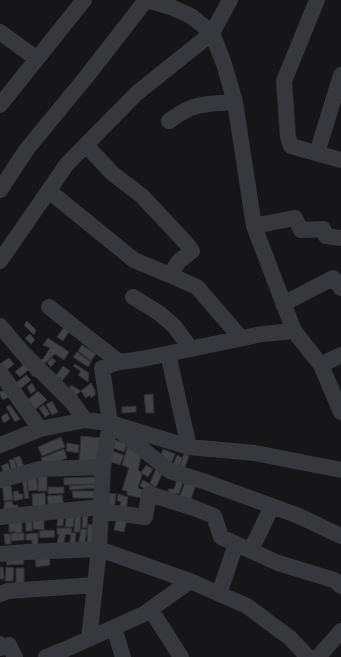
<svg xmlns="http://www.w3.org/2000/svg" width="341" height="657" font-family="Commissioner,sans-serif">
	<style>
		.building { fill: #404145; stroke: #303034 }
		.lines { fill: none; stroke-linecap: round; stroke-linejoin: round }
		.minor { stroke: #37383d; stroke-width: 16 }
	</style>
	<rect width="100%" height="100%" fill="#161618"/>
	<path class="building" d="M27,321L36,330L34,335L24,325Z
		M67,323L72,327L63,341L57,337Z
		M30,334L35,340L31,344L25,338Z
		M48,338L69,352L64,360L55,354L43,365L39,360L43,359L50,348L43,345Z
		M82,345L96,354L91,361L78,351Z
		M77,352L91,362L88,367L73,357Z
		M24,357L39,373L34,377L28,370L20,377L15,372L23,365L20,361Z
		M9,358L14,364L3,373L0,364Z
		M52,358L56,361L51,367L47,363Z
		M75,364L89,373L88,382L78,375L81,371L73,366Z
		M63,366L70,371L62,381L60,377L55,384L52,381Z
		M26,375L31,380L16,392L12,386Z
		M32,383L36,390L31,394L27,387Z
		M91,383L95,390V395L91,398L90,395L86,398L81,391Z
		M71,385L81,391L75,396L69,389Z
		M8,388L12,395L3,400L0,395V392Z
		M38,391L47,400L32,412L24,403Z
		M153,394L154,413H146L144,395Z
		M52,401L58,412L52,415L46,404Z
		M10,405L20,419L15,422L6,407Z
		M44,405L50,414L45,417L39,408Z
		M136,406V412L122,413V407Z
		M7,413L10,419L4,423L1,417Z
		M81,436L102,438L99,465L79,463Z
		M61,437L65,447L42,456L38,447Z
		M115,440L127,444L124,452L113,448Z
		M67,443L79,445L78,453L66,451Z
		M128,445L142,453L138,470L140,471L142,475L138,488L144,490L142,498L127,495V491L122,490L129,468L122,465Z
		M64,449L67,458L44,467L41,458Z
		M163,449L175,454L171,464L159,459Z
		M109,450L124,455L120,465L106,460Z
		M184,454L189,456L183,472L178,470Z
		M177,455L183,458L178,470L172,467Z
		M20,456L25,469L19,471L14,458Z
		M14,459L18,472L12,473L9,460Z
		M8,463L12,476L6,478L1,466Z
		M146,465L153,469L148,477L141,473Z
		M157,466L164,470L156,487L150,483Z
		M38,474H47V491H38Z
		M36,475L38,490L28,491L27,476Z
		M26,476L29,498L25,499L22,477Z
		M96,477V484L64,485V478Z
		M10,480L13,500L4,501L2,481Z
		M143,480L155,487L152,493L140,486Z
		M177,480L183,482L179,494L176,493L173,501L168,489H174Z
		M186,480L196,484L189,505L178,501Z
		M96,484V488L70,490L69,486Z
		M48,487H64V493L48,494Z
		M18,491L19,494H23V499L14,501L13,492Z
		M72,491H95L96,498H73Z
		M45,493L46,509L33,510L32,494Z
		M104,493L116,494L114,511L102,510Z
		M118,494L128,497L126,510L119,512L121,502L117,500Z
		M62,495L64,508L49,509L47,496Z
		M12,501L13,505H18V510L3,511L5,502Z
		M58,512H64L63,526H57Z
		M67,512L75,513L73,527H65Z
		M83,512L88,513L87,528H82Z
		M33,514H44V530L33,529Z
		M75,515H81L80,532H74Z
		M9,517L22,521V533H15V531L9,532Z
		M26,517H32V531H26Z
		M117,517L127,519L124,532L114,530Z
		M88,524L96,525L95,547L87,546Z
		M57,528H72L71,532L76,533L75,545H69L71,535L66,534L63,545L57,544L59,534H57Z
		M81,529L87,530L84,547L78,546Z
		M54,530L55,537L40,538L39,531Z
		M11,533H24V540L11,541Z
		M38,533V550H32V540H26V534Z
		M4,534H10L11,544H5Z
		M49,553L50,565L36,567L35,554Z
		M23,554L24,564L7,565L6,555Z
		M0,567H3L4,579H0Z
		M6,567L14,568L13,581H5Z
		M16,568H24V587L16,586Z"/>
	<g class="lines">
		<path class="minor" d="M146,0L171,7L191,16L212,33L224,64L235,102L254,226L294,331L321,365L341,412
			M317,0L284,81L288,137L291,146L341,160
			M0,32L37,59
			M0,105L84,0
			M169,121C176,116 183,111 191,108C203,103 222,103 235,102
			M86,145L112,173L142,196L186,243L192,251L179,261L170,275
			M317,153L341,75
			M0,190L27,149L87,76L146,0
			M49,191L134,260L170,275L197,287L241,338
			M254,226L295,218L301,230L323,229L326,236L341,238
			M0,261L67,164L137,93L212,33L230,0
			M133,297L159,313L174,326L191,349
			M283,304L333,278L341,288
			M49,307L119,362
			M0,326L23,353L72,402L85,420
			M168,354L189,447
			M321,365L341,355
			M0,372L40,429
			M116,428L170,471L203,481L299,516L341,536
			M0,445L40,429L85,420L110,423L189,447L255,453L341,470
			M0,480L40,469L103,467
			M101,511L145,517L149,494L194,508L214,516L221,537L278,563L334,580L341,586
			M0,517L101,507
			M251,550L272,506
			M0,554L26,552L99,549L190,581L247,606L290,638L308,657
			M0,594L8,591L95,585
			M219,594L236,544
			M151,610L181,657
			M114,628L123,657
			M89,639L99,549L103,467L110,423L102,368L119,362L142,359L262,334L294,331
			M0,644L2,648L9,645L15,657
			M46,657L66,649L144,614L190,581
			M318,657L341,631"/>
	</g>
</svg>
